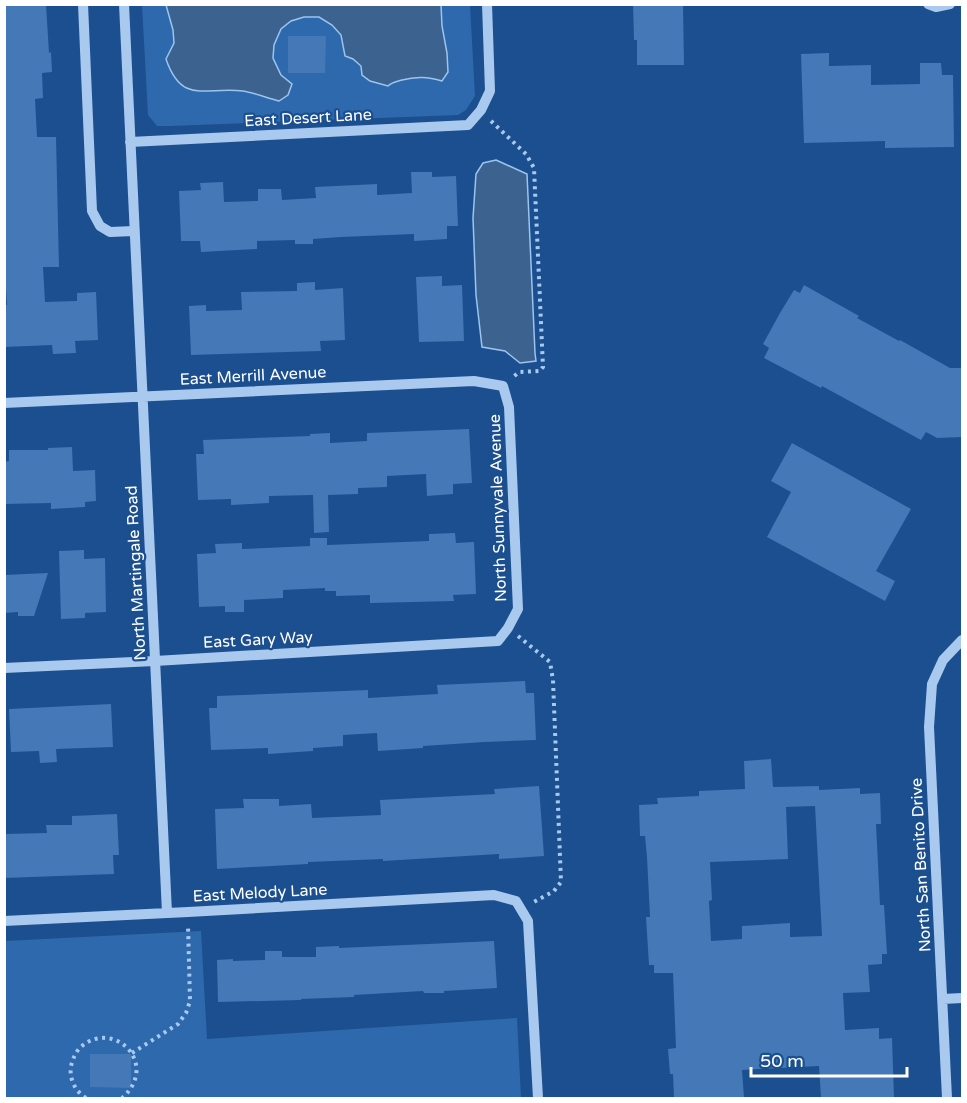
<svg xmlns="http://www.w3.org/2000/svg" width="967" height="1103" font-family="'Varela Round',sans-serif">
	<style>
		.green { fill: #2e69ad }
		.water { fill: #3c6290; stroke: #9cc4f0; stroke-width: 1.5 }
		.building { fill: #4478b7; fill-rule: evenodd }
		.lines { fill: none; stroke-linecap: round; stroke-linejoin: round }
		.path { stroke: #a9c9ee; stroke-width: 4; stroke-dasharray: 3 4.5; stroke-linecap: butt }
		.minor { stroke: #a9c9ee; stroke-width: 10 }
		.labels { text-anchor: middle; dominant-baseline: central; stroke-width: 4.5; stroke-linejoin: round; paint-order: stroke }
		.street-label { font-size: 16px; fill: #fff; stroke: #1b4f8f }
	</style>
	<rect width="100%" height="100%" fill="#1b4f8f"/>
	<path class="green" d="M142,5H470L475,96L466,110L458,115L170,126H157L148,115Z
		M201,931L207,1039L517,1018L521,1098H5V941Z"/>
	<path class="water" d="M441,5L442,26L447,53L448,72L442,81C428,77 417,76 402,80C396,82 392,82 388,86L370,81L362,75L361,66L353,59L345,56L341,35L332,25L319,17H304L291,21L281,29L274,45L273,58L281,75L292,84L288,95L279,101C267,98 255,93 243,91C206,86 182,106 166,59L174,43L173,30L166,5Z
		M496,160L527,174L535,353L536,361L520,363L505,351L482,347L476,295L473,218L476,174L483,163Z"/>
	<path class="building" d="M4,4H46L49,53L51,52L52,72L42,73L43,98L35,99L37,137H56L59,267H43L45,302L77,301V293L96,292L98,340L75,341L76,353L53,354L52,345L4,347V305H7L4,258Z
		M633,4H683L684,65H637V40H634Z
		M288,36H326L325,73H288Z
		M829,53V66L871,65V85L920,84V63H941L942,75H953L954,147L885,148V141L804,143L801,54Z
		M411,172H432V177L456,176L458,226H447V239L414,241V234L341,237L313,239V244H295V240L257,241V249L201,252L200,241H181L179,191L201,190L200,183L223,182L224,202L258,201V189H281L282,200L316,198L315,187L377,184V195L412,193Z
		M442,276V286L462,285L464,341L419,342L416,277Z
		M315,282V290L343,288L345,340L320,341L321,351L191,355L189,306L206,305V311L242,310L241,292L297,291V283Z
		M804,285L859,316L857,318L899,341L900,340L950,368H963V437L937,438L926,432L921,440L822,386L821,388L764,358L769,348L763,344L780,313L794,290L800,293Z
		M469,429L472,483L453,484V494L427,496L426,474L387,476V487L358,488V494L328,495L329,532L314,533L313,495L269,496V503L231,505V499L198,500L196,454H204L203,440L310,436V434L330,433V443L367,441V433Z
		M792,443L911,509L876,571L895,581L885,601L767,537L791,492L771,481Z
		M72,447L73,471L95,470L96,501L85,502V507L51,509V503L4,504V462L9,461V450H48V448Z
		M455,533L456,543L474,542L476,594L453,595L454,601L370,603V595L336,596V591H325V588L283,590V598L244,600V612H225V606L199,607L197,554L216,553L215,544L242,543V549L310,546V538H327V545L429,541V534Z
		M84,550V559L105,558L106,612L85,613V618L61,619L59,551Z
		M48,573L34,616H18V612L4,613V575Z
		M525,681L526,693H534L536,740L485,742L423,746V748L378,751L377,733L343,735V746L313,748V751L268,754V748L211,750L209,708H217V696L368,690V698L438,694L437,685Z
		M111,704L113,747L56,749L57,762L40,763L39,751L11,752L9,709Z
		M771,759L773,787L819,786V790L860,788V794L880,793L881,824H876L880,905H884L887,954H882V964L868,965L870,992L843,993L845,1030L879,1028V1039L892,1038L894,1098H821L819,1066L742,1070L744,1098H674L673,1074H670L668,1049L676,1048L673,973H654V965H649L646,917H650L647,857L645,836H640L639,805L658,804L657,798L699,796V791L745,789L744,761ZM815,806L822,936L790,937V923L742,926V939L711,941L709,901L712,900L710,862L788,859L786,807Z
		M539,786L544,856L499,859V854L383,861V859L308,862V864L217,869L215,809L244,808L243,799H279V806L311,804L312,818L381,815L380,800L495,794L494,789Z
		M117,814L119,855H113L114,874L4,878V834L47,833L46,825H72V816Z
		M494,941L497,988L444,991V993H424L423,991L354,995V997L301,999V1000L218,1002L217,960L233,959V961L265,960V951H282V957H316V947L339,946V948Z
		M90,1054H131V1088L90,1087Z"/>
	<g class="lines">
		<path class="path" d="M491,121L526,154L534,168L543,367L540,371L519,372L512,378
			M518,636L550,662L553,680L561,882L554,891L532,903
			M132,1053L178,1024L186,1013L190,1001L188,925
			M86,1098C75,1091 69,1079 71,1066C73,1058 76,1051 82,1046C115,1019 160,1065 122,1098"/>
		<path class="minor" d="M83,4L92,211L100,226L110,232L134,231
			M124,4L167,913
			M928,4L936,7L950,4
			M130,142L468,125L481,110L490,91L487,4
			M4,403L474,381L503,386L509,407L518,609L508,628L498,641L155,661L4,668
			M4,921L188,912L494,895L516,901L528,921L538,1098
			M943,999L962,998
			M947,1098L929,727L932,684L943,660L962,640"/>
	</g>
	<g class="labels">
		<g class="street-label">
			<text transform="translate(308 118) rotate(-3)">East Desert Lane</text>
			<text transform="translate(253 376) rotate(-3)">East Merrill Avenue</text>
			<text transform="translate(498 508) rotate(-92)">North Sunnyvale Avenue</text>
			<text transform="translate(136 573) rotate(-93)">North Martingale Road</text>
			<text transform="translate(258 640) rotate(-3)">East Gary Way</text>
			<text transform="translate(921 865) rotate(-93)">North San Benito Drive</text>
			<text transform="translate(260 893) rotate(-3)">East Melody Lane</text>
		</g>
	</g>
	<rect width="967" height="1103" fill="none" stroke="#ffffff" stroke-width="12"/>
	<path d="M751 1067v9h156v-9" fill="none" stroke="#ffffff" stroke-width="3"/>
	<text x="760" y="1067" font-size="18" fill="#ffffff" stroke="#1b4f8f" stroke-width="4.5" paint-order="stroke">50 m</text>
</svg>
